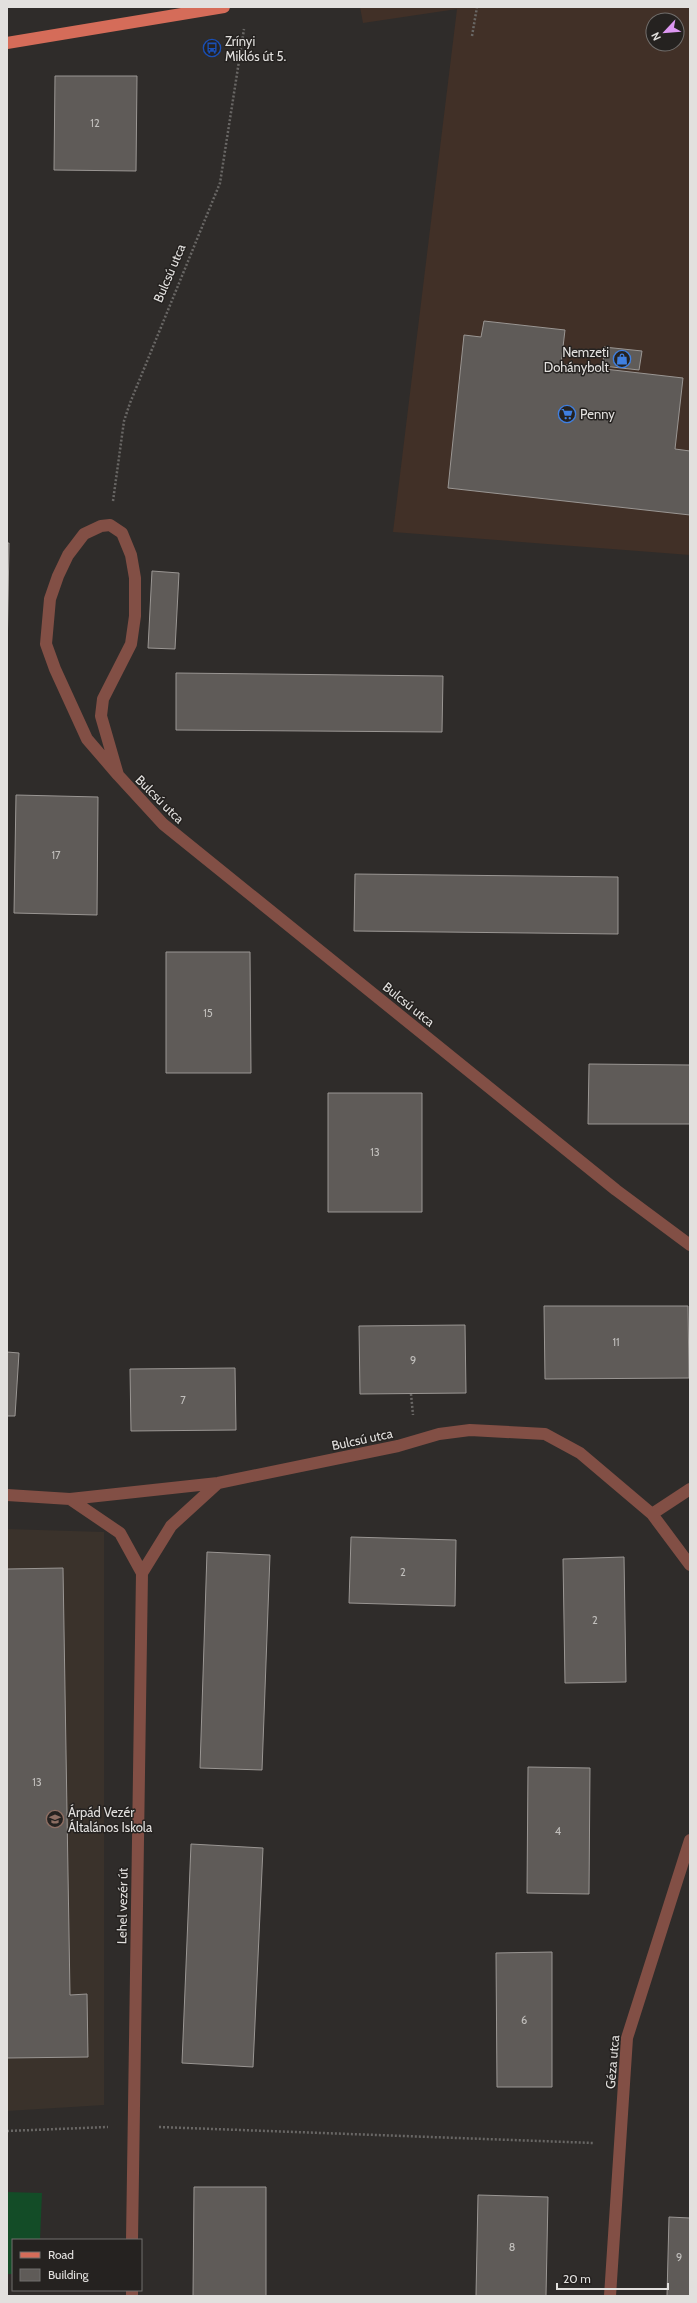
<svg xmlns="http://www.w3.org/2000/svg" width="697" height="2303" font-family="Cabin,sans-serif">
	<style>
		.commercial { fill: #413027; fill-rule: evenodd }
		.built { fill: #3a322b }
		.green { fill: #134c27 }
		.building { fill: #5f5b58; stroke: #9a9693 }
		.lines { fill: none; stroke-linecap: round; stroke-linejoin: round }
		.path { stroke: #696765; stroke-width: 2.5; stroke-dasharray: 2 2; stroke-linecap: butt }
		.minor { stroke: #824f45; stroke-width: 12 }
		.major { stroke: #d56c59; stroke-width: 12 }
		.labels { text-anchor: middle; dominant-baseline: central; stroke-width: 3; stroke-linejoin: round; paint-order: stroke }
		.number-label { font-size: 11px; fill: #c1bfbc }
		.poi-label { font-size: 13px; fill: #e2e0de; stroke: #252220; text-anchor: start }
		.street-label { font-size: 13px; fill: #e2e0de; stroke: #252220 }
	</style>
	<rect width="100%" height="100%" fill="#2f2c2a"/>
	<path class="commercial" d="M360,7H690V555L393,532L457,9L363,23ZM653,20H677V44H653Z"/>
	<path class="built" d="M7,1529L104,1532V2105L7,2111Z"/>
	<path class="green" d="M7,2192L42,2193L40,2240H13V2274H7Z"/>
	<path class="building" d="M55,76H137L136,171L54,170Z
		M484,321L565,330L561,364L683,378L675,449L690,451V515L448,488L464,335L481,337Z
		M604,347L642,351L639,370L603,366Z
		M7,543H9L7,660Z
		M152,571L179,573L175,649L148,648Z
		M176,673L443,676L442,732L176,730Z
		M16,795L98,797L97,915L14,913Z
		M355,874L618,877V934L354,931Z
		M166,952H250L251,1073H166Z
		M589,1064L690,1065V1124H588Z
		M328,1093H422V1212H328Z
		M544,1306H688L689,1378L545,1379Z
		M465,1325L466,1393L360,1394L359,1326Z
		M7,1352L19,1353L15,1416H7Z
		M235,1368L236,1430L131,1431L130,1369Z
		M351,1537L456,1540L455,1606L349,1603Z
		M207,1552L270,1555L262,1770L200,1768Z
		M624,1557L626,1682L565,1683L563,1559Z
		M63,1568L70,1995L87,1994L88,2057L7,2058V1569Z
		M528,1767L590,1768L589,1894L527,1893Z
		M191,1844L263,1848L253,2067L182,2063Z
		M552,1952V2087H497L496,1953Z
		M194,2187H266V2296H193Z
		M478,2195L548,2197L546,2296H476Z
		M669,2217L690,2218V2296H667Z"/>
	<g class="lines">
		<path class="path" d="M472,36L477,7
			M113,501L124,421L130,403L220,183L244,29
			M411,1394L413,1415
			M159,2127L594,2143
			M7,2131L108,2127"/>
		<path class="minor" d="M118,775L101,716L103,699L131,644L135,616V578L131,555L122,533L110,525L101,526L84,534L68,555L58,576L50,599L46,644L55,669L87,739L118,775L163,824L616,1190L690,1245
			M7,1495L70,1499L218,1483L398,1446L439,1434L470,1430L545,1434L580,1453L652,1514L690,1489
			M70,1499L120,1533L142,1573L132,2240
			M652,1514L690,1565
			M142,1573L171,1526L218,1483
			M132,2296V2290
			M610,2296L627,2038L690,1840"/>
		<path class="major" d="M7,43L224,7"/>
	</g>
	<defs>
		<symbol id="bus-ring" viewBox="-11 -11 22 22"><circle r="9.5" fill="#252220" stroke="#1a4fb4" stroke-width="1.5"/><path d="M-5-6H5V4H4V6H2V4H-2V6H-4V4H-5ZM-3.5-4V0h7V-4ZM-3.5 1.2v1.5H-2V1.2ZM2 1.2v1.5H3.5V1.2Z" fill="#1a4fb4"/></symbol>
		<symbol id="shop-ring" viewBox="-11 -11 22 22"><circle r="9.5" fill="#252220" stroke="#3f7fe0" stroke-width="1.5"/><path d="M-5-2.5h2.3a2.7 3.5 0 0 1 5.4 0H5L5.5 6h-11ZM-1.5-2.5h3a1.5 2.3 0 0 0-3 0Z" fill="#3f7fe0"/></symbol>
		<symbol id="supermarket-ring" viewBox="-11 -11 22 22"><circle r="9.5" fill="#252220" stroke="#3f7fe0" stroke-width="1.5"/><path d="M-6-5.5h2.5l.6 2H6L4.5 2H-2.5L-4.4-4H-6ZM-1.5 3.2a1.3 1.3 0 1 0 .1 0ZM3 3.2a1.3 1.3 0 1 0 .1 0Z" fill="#3f7fe0"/></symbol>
		<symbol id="school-ring" viewBox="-11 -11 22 22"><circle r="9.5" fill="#252220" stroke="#8d6e63" stroke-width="1.5"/><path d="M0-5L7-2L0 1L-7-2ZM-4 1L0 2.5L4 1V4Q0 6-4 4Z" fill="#8d6e63"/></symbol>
	</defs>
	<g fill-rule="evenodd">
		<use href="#bus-ring" x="202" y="38" width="20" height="20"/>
		<use href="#shop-ring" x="612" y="349" width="20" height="20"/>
		<use href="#supermarket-ring" x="557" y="404" width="20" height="20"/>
		<use href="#school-ring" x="45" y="1809" width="20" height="20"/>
	</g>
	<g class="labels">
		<g class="number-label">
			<text x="95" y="123">12</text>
			<text x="56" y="855">17</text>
			<text x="208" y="1013">15</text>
			<text x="375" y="1152">13</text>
			<text x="616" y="1342">11</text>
			<text x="413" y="1360">9</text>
			<text x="183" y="1400">7</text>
			<text x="403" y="1572">2</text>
			<text x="595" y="1620">2</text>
			<text x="37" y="1782">13</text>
			<text x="558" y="1831">4</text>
			<text x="524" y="2020">6</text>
			<text x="512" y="2247">8</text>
			<text x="679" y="2257">9</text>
		</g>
		<g class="poi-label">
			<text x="225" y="41">Zrínyi<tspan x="225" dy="15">Miklós út 5.</tspan></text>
			<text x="609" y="352" text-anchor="end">Nemzeti<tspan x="609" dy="15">Dohánybolt</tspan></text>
			<text x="580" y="414">Penny</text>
			<text x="68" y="1812">Árpád Vezér<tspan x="68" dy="15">Általános Iskola</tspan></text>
		</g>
		<g class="street-label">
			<text transform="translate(169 273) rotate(-67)">Bulcsú utca</text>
			<text transform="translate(160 799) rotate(45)">Bulcsú utca</text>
			<text transform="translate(409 1004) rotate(39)">Bulcsú utca</text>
			<text transform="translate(362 1439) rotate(-12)">Bulcsú utca</text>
			<text transform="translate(122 1906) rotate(-89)">Lehel vezér út</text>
			<text transform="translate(612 2062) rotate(-85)">Géza utca</text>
		</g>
	</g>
	<rect width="697" height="2303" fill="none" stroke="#e2e0de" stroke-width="16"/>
	<rect x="12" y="2239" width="130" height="52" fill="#252220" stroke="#716e6c"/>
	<rect x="20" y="2252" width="20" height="6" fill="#d56c59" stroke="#716e6c"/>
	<text x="48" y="2259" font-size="12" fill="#e2e0de">Road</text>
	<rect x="20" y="2269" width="20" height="12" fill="#5f5b58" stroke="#716e6c"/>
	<text x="48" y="2279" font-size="12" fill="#e2e0de">Building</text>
	<g transform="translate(665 32) rotate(244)"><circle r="19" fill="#252220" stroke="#716e6c"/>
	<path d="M0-3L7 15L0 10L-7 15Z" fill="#de98f2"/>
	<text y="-6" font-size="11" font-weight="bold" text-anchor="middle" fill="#e2e0de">N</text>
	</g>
	<path d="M557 2283v6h111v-6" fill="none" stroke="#e2e0de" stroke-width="2"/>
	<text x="563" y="2283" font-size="12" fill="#e2e0de" stroke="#252220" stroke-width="3" paint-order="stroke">20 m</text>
</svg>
